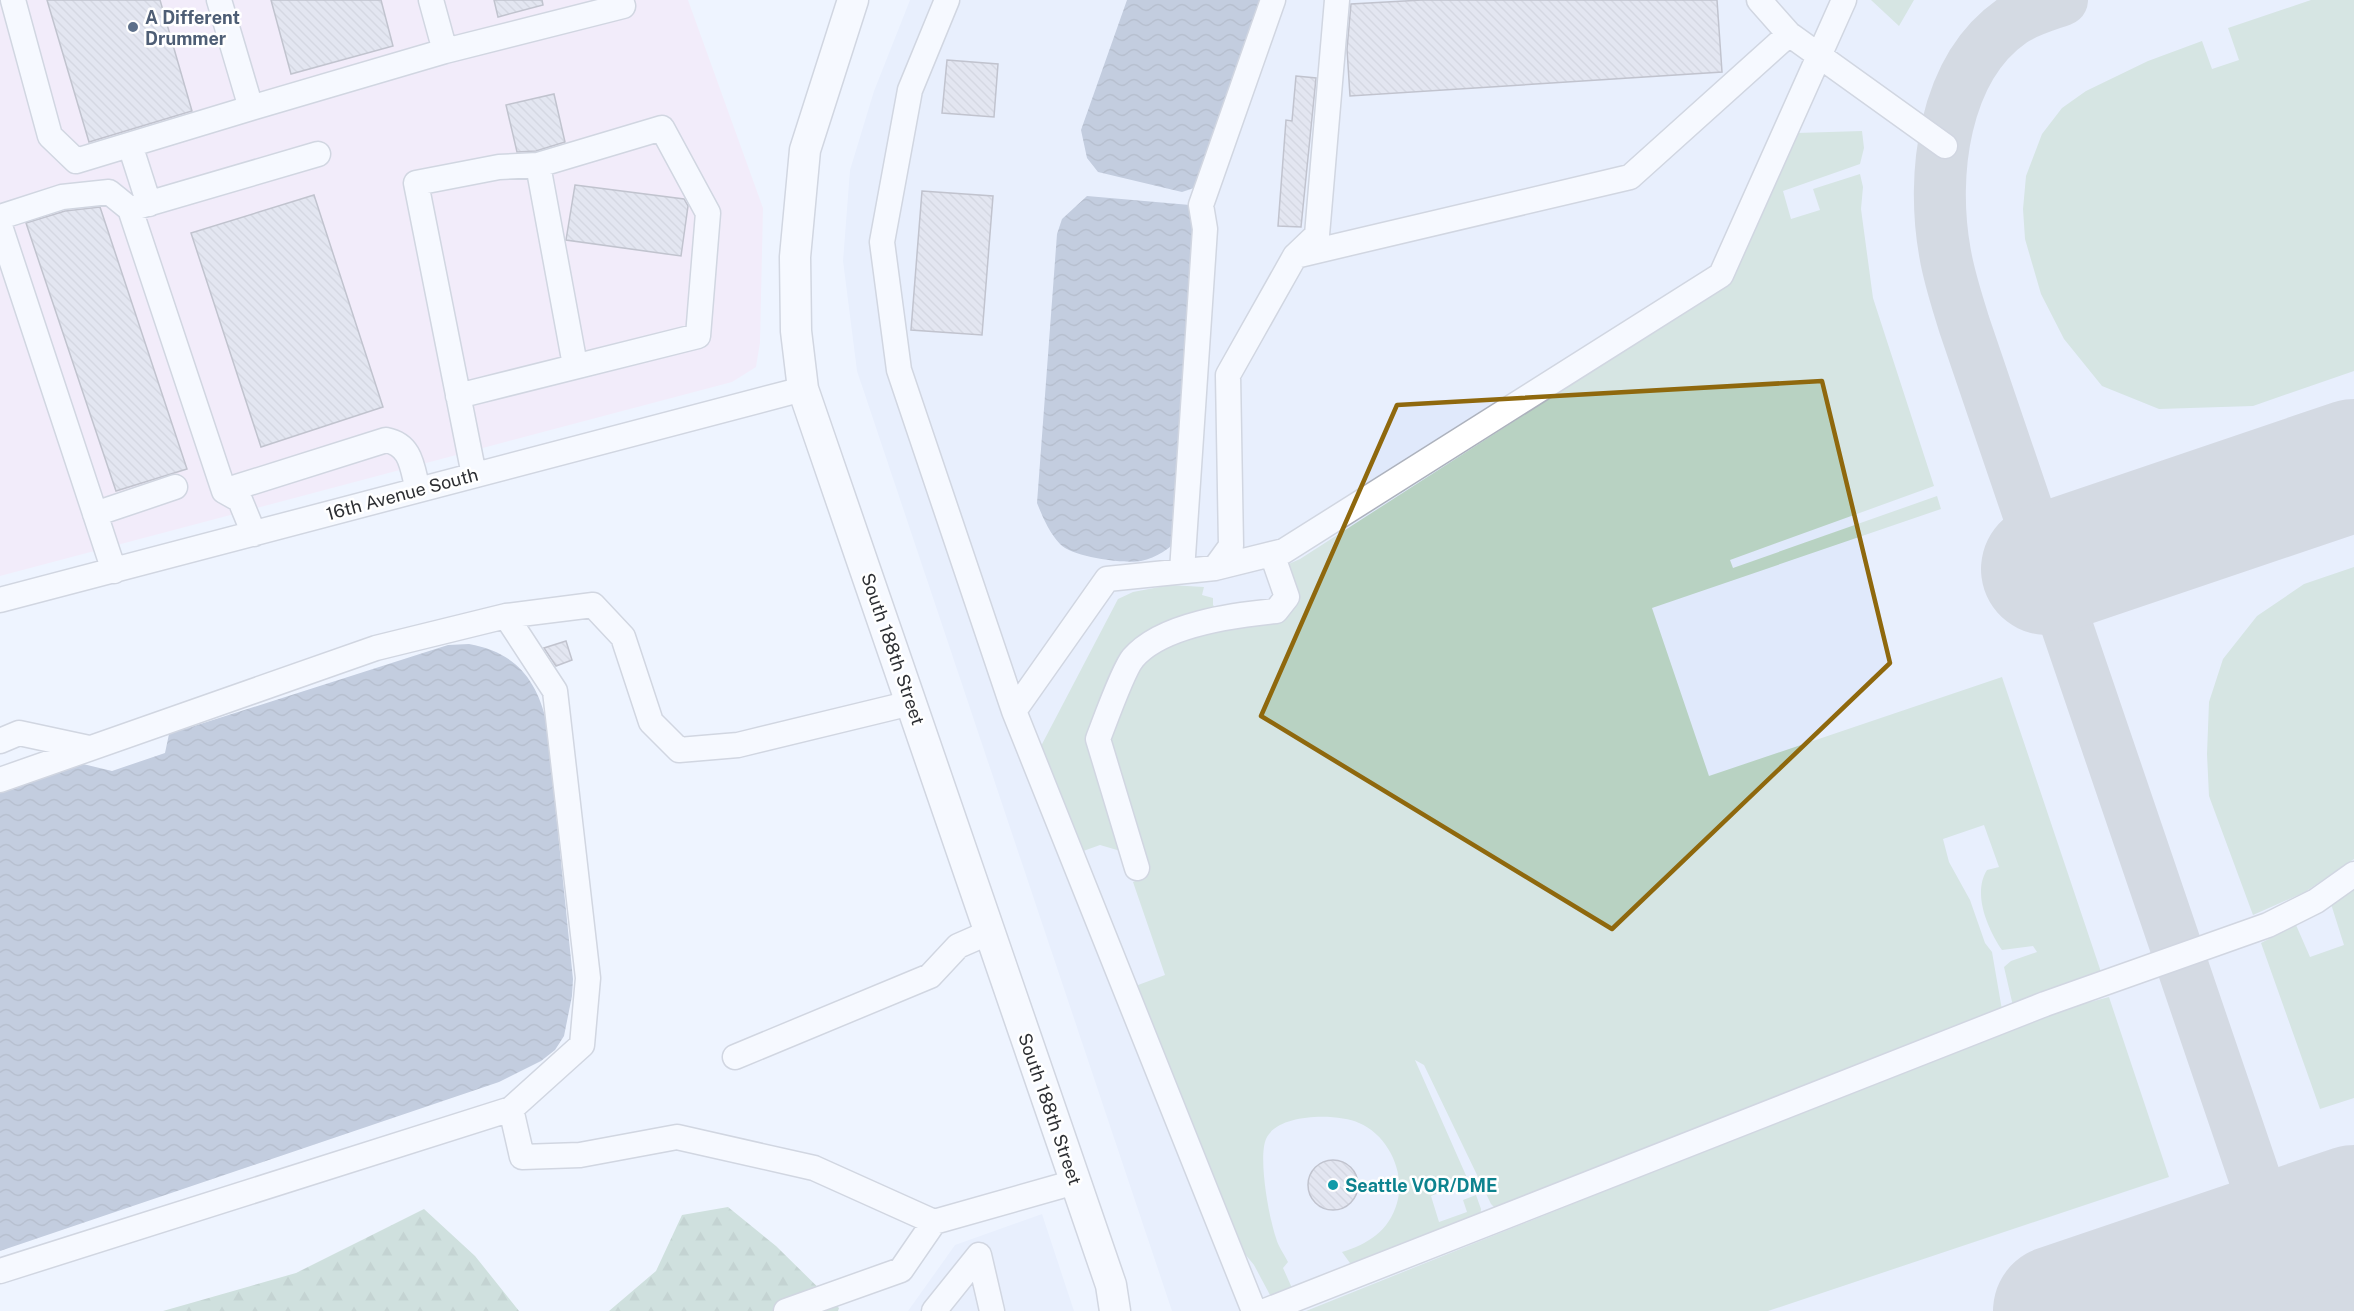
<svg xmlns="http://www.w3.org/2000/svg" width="2354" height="1311" font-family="'Public Sans',sans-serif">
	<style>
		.built { fill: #e0e9fb }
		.industrial { fill: #f5e3f4 }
		.green { fill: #b8d2c2 }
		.forest { fill: url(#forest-firs) }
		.water { fill: url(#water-waves) }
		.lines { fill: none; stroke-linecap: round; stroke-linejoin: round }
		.taxiway { stroke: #b4bac2; stroke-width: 52 }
		.runway { stroke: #b4bac2; stroke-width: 132 }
		.building { fill: url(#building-back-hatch); stroke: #898893; stroke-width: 1.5 }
		.minor-casing { stroke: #adb2bd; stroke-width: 27 }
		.major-casing { stroke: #adb2bd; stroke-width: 33 }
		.minor { stroke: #fff; stroke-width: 24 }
		.major { stroke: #fff; stroke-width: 30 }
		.marked { fill: none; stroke: #8f680d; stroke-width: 4.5; stroke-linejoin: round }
		.service-dot { fill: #5c6f8a; stroke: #fff; stroke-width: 2 }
		.culture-dot { fill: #0f9aa8; stroke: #fff; stroke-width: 2 }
		.labels { text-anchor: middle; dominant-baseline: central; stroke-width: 5; stroke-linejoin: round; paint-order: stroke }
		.service-label { font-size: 18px; font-weight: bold; fill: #4e5e75; stroke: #fff; text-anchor: start }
		.street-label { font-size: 18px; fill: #2d2f33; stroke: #fff }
		.culture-label { font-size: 18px; font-weight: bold; fill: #0d838f; stroke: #fff; text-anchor: start }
	</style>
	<defs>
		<pattern id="forest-firs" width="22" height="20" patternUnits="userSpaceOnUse" patternTransform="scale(1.5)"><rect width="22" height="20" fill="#a8c8b5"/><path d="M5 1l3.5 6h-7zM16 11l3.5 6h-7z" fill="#91ac9c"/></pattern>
		<pattern id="water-waves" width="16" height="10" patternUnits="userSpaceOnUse" patternTransform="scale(1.5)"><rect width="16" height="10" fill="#8e9db8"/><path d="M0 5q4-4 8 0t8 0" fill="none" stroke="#748096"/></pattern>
		<pattern id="building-back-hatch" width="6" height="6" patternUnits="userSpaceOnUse" patternTransform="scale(1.5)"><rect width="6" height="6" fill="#d5d5e0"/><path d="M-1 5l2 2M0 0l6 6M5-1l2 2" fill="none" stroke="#b7b7c1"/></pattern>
	</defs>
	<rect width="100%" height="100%" fill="#eef4ff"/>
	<path class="built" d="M910,0H2354V1311H1172L857,371L843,261L850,170L874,91Z
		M1042,1214L1074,1311H908L955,1245Z"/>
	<path class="industrial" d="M0,0H688L763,208L760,343L756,367L732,382L0,576Z"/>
	<path class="green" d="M1871,0H1914L1899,26Z
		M2311,0H2354V371L2253,406L2159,409L2102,386L2064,339L2041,294L2025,239L2023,209L2026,176L2042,134L2062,108L2086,91L2148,61L2202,41L2212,69L2239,60L2228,28Z
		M1862,131L1864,148L1860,164L1783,191L1791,219L1820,210L1813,189L1860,174L1863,187L1861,209L1873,298L1934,486L1730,560L1733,568L1937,496L1941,509L1652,608L1709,776L2002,677L2102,975L2013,1006L2004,967L2011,961L2037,952L2033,946L2002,950C1988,929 1972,894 1987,870L1999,867L1984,825L1943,839L1949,862L1970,900L1985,943L1992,952L2002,1010L1498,1211L1491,1204L1424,1065L1415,1060L1468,1180L1431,1196L1439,1222L1467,1212L1463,1200L1476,1195L1481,1209L1480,1218L1355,1270L1342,1252C1368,1244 1389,1231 1397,1203C1406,1173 1388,1135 1359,1123C1337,1113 1277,1113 1266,1139C1258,1158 1269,1218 1276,1238C1278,1246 1284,1254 1288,1262L1283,1268L1292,1288L1278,1297L1270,1295L1254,1265L1235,1242L1130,988L1165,975L1133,882L1147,876L1104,749L1138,663L1182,635L1282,617L1284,566L1300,559L1710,295L1796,133Z
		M2354,567V859L2305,892L2253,915L2209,796L2207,754L2209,702L2223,659L2257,616L2304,584Z
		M1170,585L1204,587L1202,595L1213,598V605L1219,612L1180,623L1105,701L1124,852L1100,845L1075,854L1042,765L1041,746L1118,599L1133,592Z
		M2354,888V1098L2320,1109L2261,943L2296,925L2310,957L2344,945L2331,904Z
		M2109,997L2169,1177L1768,1311H1306L2045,1014Z"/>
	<path class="forest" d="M728,1207L776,1246L839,1308L838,1311H609L656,1271L682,1215Z
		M424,1209L475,1256L519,1311H163L296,1273Z"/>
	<path class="water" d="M1127,0H1265L1200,186L1182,192L1098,172L1087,158L1081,130Z
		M1087,196L1190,205L1199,229L1181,538C1169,548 1157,558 1141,561C1124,564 1072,557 1060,544C1049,532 1043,518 1037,503L1057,234L1062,219Z
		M469,644C515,652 537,679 547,724L573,979L572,996L564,1036L555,1050L541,1061L499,1082L0,1251V791L83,764L112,771L165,753L169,734L426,652L448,645Z"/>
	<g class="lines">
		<path class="taxiway" d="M2062,0C2045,6 2027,11 2012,21C1943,69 1931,176 1945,253C1949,277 1957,301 1964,324L2300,1311
			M2188,1268C2233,1271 2264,1274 2295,1311
			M2331,1311L2354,1264"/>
		<path class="runway" d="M2047,569L2354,465
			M2059,1311L2354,1211"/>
	</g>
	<path class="building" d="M47,0H160L192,111L89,142Z
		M271,0H381L393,46L291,74Z
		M494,0H542L543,5L498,17Z
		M1422,0H1717L1722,72L1350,96L1347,49L1351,4Z
		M947,60L998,64L994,117L942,113Z
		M1296,76L1316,78L1301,227L1278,226L1286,120L1292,121Z
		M554,94L565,142L536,151L517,152L506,105Z
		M575,185L684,199L688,206L681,256L566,240Z
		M922,191L993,196L982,335L911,330Z
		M314,195L383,407L261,447L191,233Z
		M100,207L187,469L116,491L26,223L65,211Z
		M566,641L572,660L556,666L544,648Z
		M1308 1185a25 25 0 1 1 50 0a25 25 0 1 1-50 0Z"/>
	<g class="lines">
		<defs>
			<path id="minor" d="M13,0L50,136L76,161L251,108L219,0
				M947,0L910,90L882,242L899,370L1014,711L1254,1311
				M1759,0L1789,34
				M445,51L623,6L621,0
				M251,108L445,51L431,0
				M130,145L149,204
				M538,165L575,365
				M130,209L318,154
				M0,217L62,197L109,192L130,209L224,491L240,500L254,534
				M0,226L114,571
				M1295,256L1317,235L1337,0
				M458,396L698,336L708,213L662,128L538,165L499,167L416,183L474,475
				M224,491L386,440C412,445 412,468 418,490
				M95,514L175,487
				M1215,568L1284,551L1721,275L1844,0
				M1182,571L1205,229L1201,205L1273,0
				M0,600L803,389
				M1014,711L1107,579L1215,568L1231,546L1228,375L1295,256L1630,177L1789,34L1945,146
				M0,741L19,733L89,748
				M0,780L376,648L506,616L593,605L623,637L651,722L679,750L738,745L911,703
				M1137,868L1098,739C1105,721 1123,670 1133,658C1162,624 1234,615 1276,611L1287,597L1272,554
				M735,1057L930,976L958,946L990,932
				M511,1109L522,1157L580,1155L677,1137L814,1168L934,1222L1075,1182
				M0,1271L511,1109L582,1045L588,978L555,691L506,616
				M786,1311L901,1270L934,1222
				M934,1311L979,1255L992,1311
				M1265,1311L2045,1004L2268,925L2316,901L2354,874"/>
			<path id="major" d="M853,0L805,150L795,257L796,331L803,389L1111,1285L1115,1311"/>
		</defs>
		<use href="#minor" class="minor-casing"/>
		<use href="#major" class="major-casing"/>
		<use href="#minor" class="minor"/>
		<use href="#major" class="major"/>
	</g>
	<path d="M0 0H2354V1311H0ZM1822,381L1890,663L1612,929L1261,716L1397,405Z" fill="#eef4ff" fill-opacity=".55" fill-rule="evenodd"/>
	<path class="marked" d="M1822,381L1890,663L1612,929L1261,716L1397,405Z"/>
	<circle class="service-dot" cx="133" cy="27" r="6"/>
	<circle class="culture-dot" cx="1333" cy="1185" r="6"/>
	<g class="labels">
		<g class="service-label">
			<text x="145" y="17">A Different<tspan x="145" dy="21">Drummer</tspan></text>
		</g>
		<g class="street-label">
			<text transform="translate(402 494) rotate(-15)">16th Avenue South</text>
			<text transform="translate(893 649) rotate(71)">South 188th Street</text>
			<text transform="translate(1050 1109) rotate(71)">South 188th Street</text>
		</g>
		<g class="culture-label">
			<text x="1345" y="1185">Seattle VOR/DME</text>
		</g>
	</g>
</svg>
